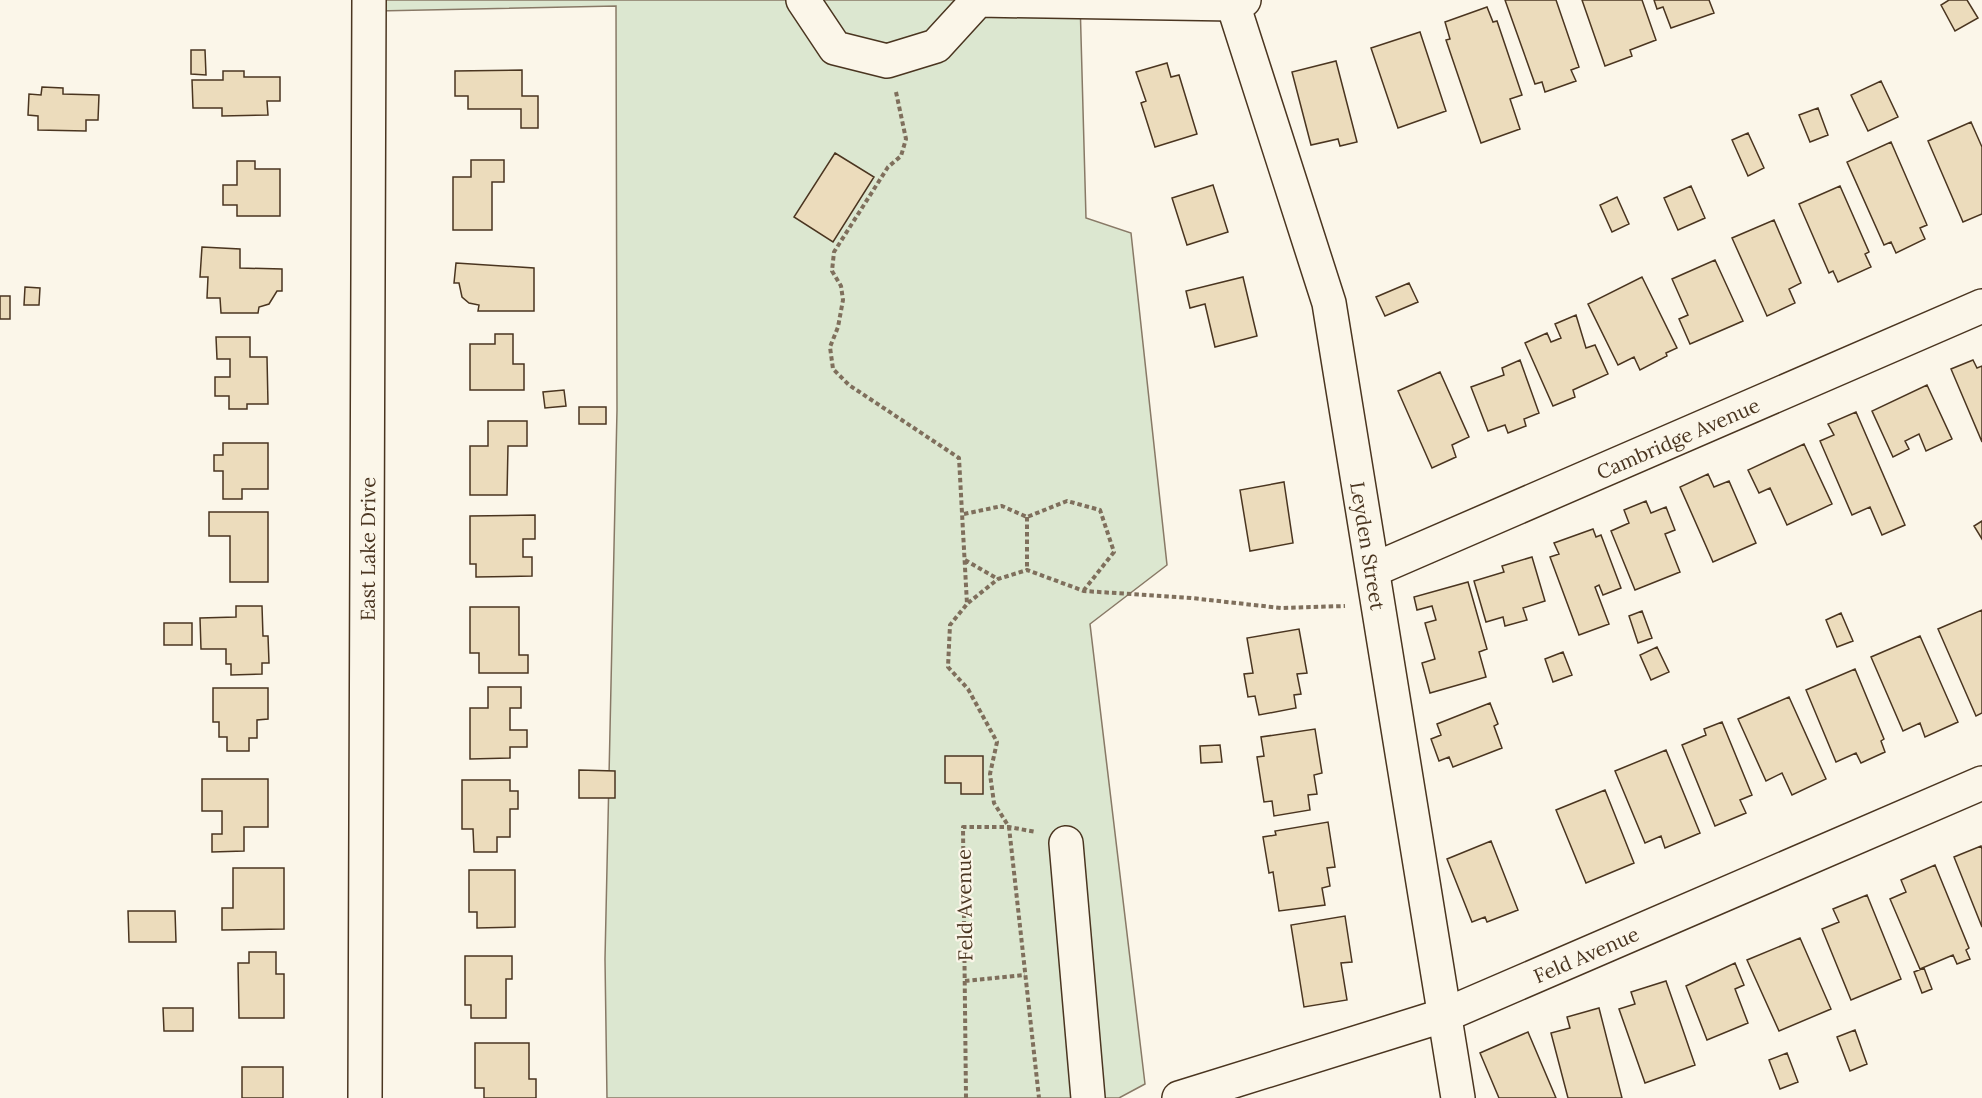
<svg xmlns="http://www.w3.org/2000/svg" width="1982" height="1098" font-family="Lora,serif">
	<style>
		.green { fill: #dce7d0; stroke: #887966; stroke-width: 1.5 }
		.building { fill: #ecdcbc; stroke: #4a3520; stroke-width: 1.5 }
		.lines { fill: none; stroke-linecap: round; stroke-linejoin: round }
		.minor-casing { stroke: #4a3520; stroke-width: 36 }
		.path { stroke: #7f6f5c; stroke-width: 4; stroke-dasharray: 4.5 3; stroke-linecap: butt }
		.minor { stroke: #fbf6e9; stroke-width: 33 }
		.labels { text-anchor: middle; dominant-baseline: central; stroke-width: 4.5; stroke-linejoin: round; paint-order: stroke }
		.street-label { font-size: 20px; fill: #4a3520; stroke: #fbf6e9 }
	</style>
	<rect width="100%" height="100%" fill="#fbf6e9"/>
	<path class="green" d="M377,0H1080L1086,218L1131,233L1167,565L1090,624L1145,1084L1119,1098H607L605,959L617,410L616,6L377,11Z"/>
	<path class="building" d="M1505,0H1556L1579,67L1571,70L1576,81L1545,92L1542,82L1535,84Z
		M1582,0H1642L1656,40L1630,50L1632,56L1605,66Z
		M1654,0H1709L1714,13L1671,28L1663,7L1657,9Z
		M1949,0H1967L1978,18L1955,31L1941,5Z
		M1487,7L1493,22L1497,21L1522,95L1510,99L1520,129L1481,143L1446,40L1450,39L1445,22Z
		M1420,32L1446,111L1398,128L1371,48Z
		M191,50H205L206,75L191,74Z
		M1336,61L1357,142L1340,146L1338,139L1311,145L1292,72Z
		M1167,63L1171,77L1179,75L1197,134L1155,147L1141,103L1146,101L1136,72Z
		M522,70V96H538V128H521V109H468V96H455V71Z
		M223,71H244V77H280V101H267L268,115L222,116V108H193L192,80H223Z
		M1881,81L1898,117L1868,131L1851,95Z
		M42,87L63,88V94L99,95L98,120H86V131L38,130V116L28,115L29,94L41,95Z
		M1818,108L1828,135L1810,142L1799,115Z
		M1971,122L1982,147V214L1963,222L1928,141Z
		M1748,133L1764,168L1748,176L1732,140Z
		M1891,142L1927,225L1920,228L1925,239L1896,253L1891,242L1884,245L1847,162Z
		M835,153L874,177L833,242L794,217Z
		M471,160H504V182H492V230H453V177H471Z
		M237,161H255V169H280V216H237V205H223V185H237Z
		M1213,185L1228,232L1187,245L1172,198Z
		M1691,186L1705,218L1678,230L1664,198Z
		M1840,186L1869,252L1865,254L1871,267L1838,282L1833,271L1829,273L1799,204Z
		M1617,197L1629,224L1612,232L1600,205Z
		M1774,220L1801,283L1789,289L1795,303L1767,316L1732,238Z
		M202,247L240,249V268L282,269V291H277L269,304L259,307L258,313H221L220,298H207L208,277H200Z
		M1715,260L1743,321L1690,344L1679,319L1688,315L1672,279Z
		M456,263L534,268V311H478L479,305L469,303L462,297L459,283H454Z
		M1243,277L1257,336L1215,347L1205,304L1190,308L1186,291Z
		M1642,277L1677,348L1666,353L1667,356L1640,370L1634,357L1618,365L1588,304Z
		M1409,283L1418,302L1385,316L1376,297Z
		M25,287L40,288L39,305H24Z
		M0,296H10V319H0Z
		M1576,315L1586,348L1595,345L1608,374L1573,390L1575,397L1553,406L1525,343L1547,333L1551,342L1561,338L1555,324Z
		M495,334H513V364H524V390H470V344H495Z
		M216,337H250V357H267L268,404H247V409H229V396H215V377H230V359H217Z
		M1520,360L1539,413L1524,419L1526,426L1508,433L1505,425L1488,431L1471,387L1504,375L1502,368Z
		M1973,360L1977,368L1982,366V442L1951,369Z
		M1440,372L1469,437L1452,445L1456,457L1432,468L1398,391Z
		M1927,385L1952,439L1926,451L1919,434L1905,441L1909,449L1893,457L1872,411Z
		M564,390L566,406L545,408L543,392Z
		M579,407H606V424H579Z
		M1856,412L1905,525L1882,535L1870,507L1852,515L1820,441L1834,435L1828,424Z
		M488,421H527V446H508L507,495H470V446H488Z
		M223,443H268V489H242V499H223V471H214V455H223Z
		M1804,444L1832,504L1787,525L1770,488L1759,493L1748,470Z
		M1708,474L1714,487L1729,481L1756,543L1713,562L1680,487Z
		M1284,482L1293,543L1250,551L1240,490Z
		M1646,501L1651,513L1666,507L1675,530L1665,534L1680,572L1635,590L1611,531L1629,523L1624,510Z
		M209,512H268V582H230V536H209Z
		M535,515V539H523V557H532V576L476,577V564H470V516Z
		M1982,521V539L1974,526Z
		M1593,529L1596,537L1601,535L1621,588L1603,595L1599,585L1595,587L1609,624L1579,635L1550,557L1559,554L1554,543Z
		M1532,557L1545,601L1523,608L1527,620L1505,626L1503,617L1486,622L1474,581L1504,572L1502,566Z
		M1468,582L1487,649L1479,652L1486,677L1430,693L1422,663L1435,659L1425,623L1436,620L1432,606L1417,610L1414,597Z
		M236,606H262L263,636H268L269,663H262V674L231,675V664H226V649H201L200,618L236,617Z
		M470,607H519V655H528V673H479V653H470Z
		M1982,610V713L1976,716L1938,629Z
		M1642,611L1652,638L1638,643L1629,616Z
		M1841,613L1853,641L1837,647L1826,620Z
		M164,623H192V645H164Z
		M1299,629L1307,673L1297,674L1301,694L1294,695L1296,708L1259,715L1255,696L1248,697L1244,674L1253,673L1247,638Z
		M1920,636L1958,722L1925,737L1920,723L1903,731L1871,657Z
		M1657,647L1669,672L1651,680L1640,655Z
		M1563,652L1572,675L1553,682L1545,659Z
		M1855,669L1884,739L1881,741L1885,752L1861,763L1856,753L1836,762L1806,690Z
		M488,687H521V708H510V730H527V747H510V758L470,759V708H488Z
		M213,688H268V719L257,720V738H249V751H227V737H219V722H213Z
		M1789,697L1826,779L1792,795L1782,773L1766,781L1738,719Z
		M1490,703L1498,724L1494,726L1502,748L1453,767L1449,757L1439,761L1431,739L1441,735L1437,724Z
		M1722,722L1752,795L1740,800L1746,813L1715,826L1682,745L1706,735L1704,729Z
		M1315,729L1322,773L1314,775L1317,794L1308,795L1310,810L1274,816L1272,801L1264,802L1257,757L1264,756L1261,737Z
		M1220,745L1222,762L1201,763L1200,746Z
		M1666,750L1700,833L1665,848L1661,836L1645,843L1615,771Z
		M945,756H983V794H961V783H945Z
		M579,770L615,771V798H579Z
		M202,779H268V827H244V851L212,852V834H222V811H202Z
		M462,780H510V791H518V809H510V837H497V852H474L473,829H462Z
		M1605,790L1634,863L1586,883L1556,810Z
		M1328,822L1335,867L1327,868L1330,886L1322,888L1325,905L1279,911L1273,872L1269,873L1263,837L1276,835L1275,831Z
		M1491,841L1518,910L1487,922L1485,917L1472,922L1447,859Z
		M1981,846L1982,849V927L1954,857Z
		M1935,865L1969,948L1966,950L1970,959L1957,964L1953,955L1920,969L1890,899L1906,892L1901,880Z
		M233,868H284V929L222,930V908H233Z
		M469,870H515V927L477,928V912H469Z
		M1867,895L1901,979L1851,1000L1822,929L1839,922L1833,909Z
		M128,911H175L176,942H129Z
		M1345,916L1352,962L1341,963L1347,1000L1304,1007L1291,925Z
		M1800,938L1831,1009L1779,1031L1747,960Z
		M249,952H276V974H284V1018H239L238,963H249Z
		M465,956H512V979H506V1018H471V1005H465Z
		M1735,963L1744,985L1735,989L1748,1023L1707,1040L1686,986Z
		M1924,968L1932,989L1922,993L1914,972Z
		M1666,981L1695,1065L1645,1083L1619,1009L1635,1004L1631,992Z
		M163,1008H193V1031H164Z
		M1599,1008L1622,1098H1568L1551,1033L1570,1028L1567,1017Z
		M1855,1030L1867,1064L1850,1071L1837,1037Z
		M1528,1032L1556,1098H1499L1480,1053Z
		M475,1043H529V1079H536V1098H484V1088H475Z
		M1787,1053L1798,1082L1780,1089L1769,1060Z
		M242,1067H283V1098H242Z"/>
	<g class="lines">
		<defs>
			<g id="minor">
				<path d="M803,0L835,48L887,61L936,46L978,0L1233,4L1244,0"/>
				<path id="s1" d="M1233,4L1329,303L1458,1098"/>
				<path id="s2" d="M1373,570L1982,306"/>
				<path d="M1066,843L1088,1098"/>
				<path id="s3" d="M365,1098L369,0"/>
				<path id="s4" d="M1179,1098L1445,1015L1982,783"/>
			</g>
		</defs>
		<use href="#minor" class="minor-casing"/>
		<path class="path" d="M896,92L906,139L901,156L888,167L834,252L832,271L841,286L843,300L838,327L830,347L833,369L849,385L959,458L967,604L950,625L948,667L968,689L997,742L990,774L994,803L1009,827L1039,1098
			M964,514L1002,506L1027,517L1067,501L1100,510L1114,552L1084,590
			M1027,517V570
			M965,560L998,579
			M968,603L998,579L1027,570L1084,591L1191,598L1281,608L1345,606
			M965,981L1025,975
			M966,1098L963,827H1009L1036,832"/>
		<use href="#minor" class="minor"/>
	</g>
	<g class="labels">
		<g class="street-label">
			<text stroke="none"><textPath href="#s2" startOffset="332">Cambridge Avenue</textPath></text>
			<text stroke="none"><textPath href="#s1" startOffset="560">Leyden Street</textPath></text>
			<text stroke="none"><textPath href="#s3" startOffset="549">East Lake Drive</textPath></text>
			<text transform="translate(964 905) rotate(-91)">Feld Avenue</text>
			<text stroke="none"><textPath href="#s4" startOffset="432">Feld Avenue</textPath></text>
		</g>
	</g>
</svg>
